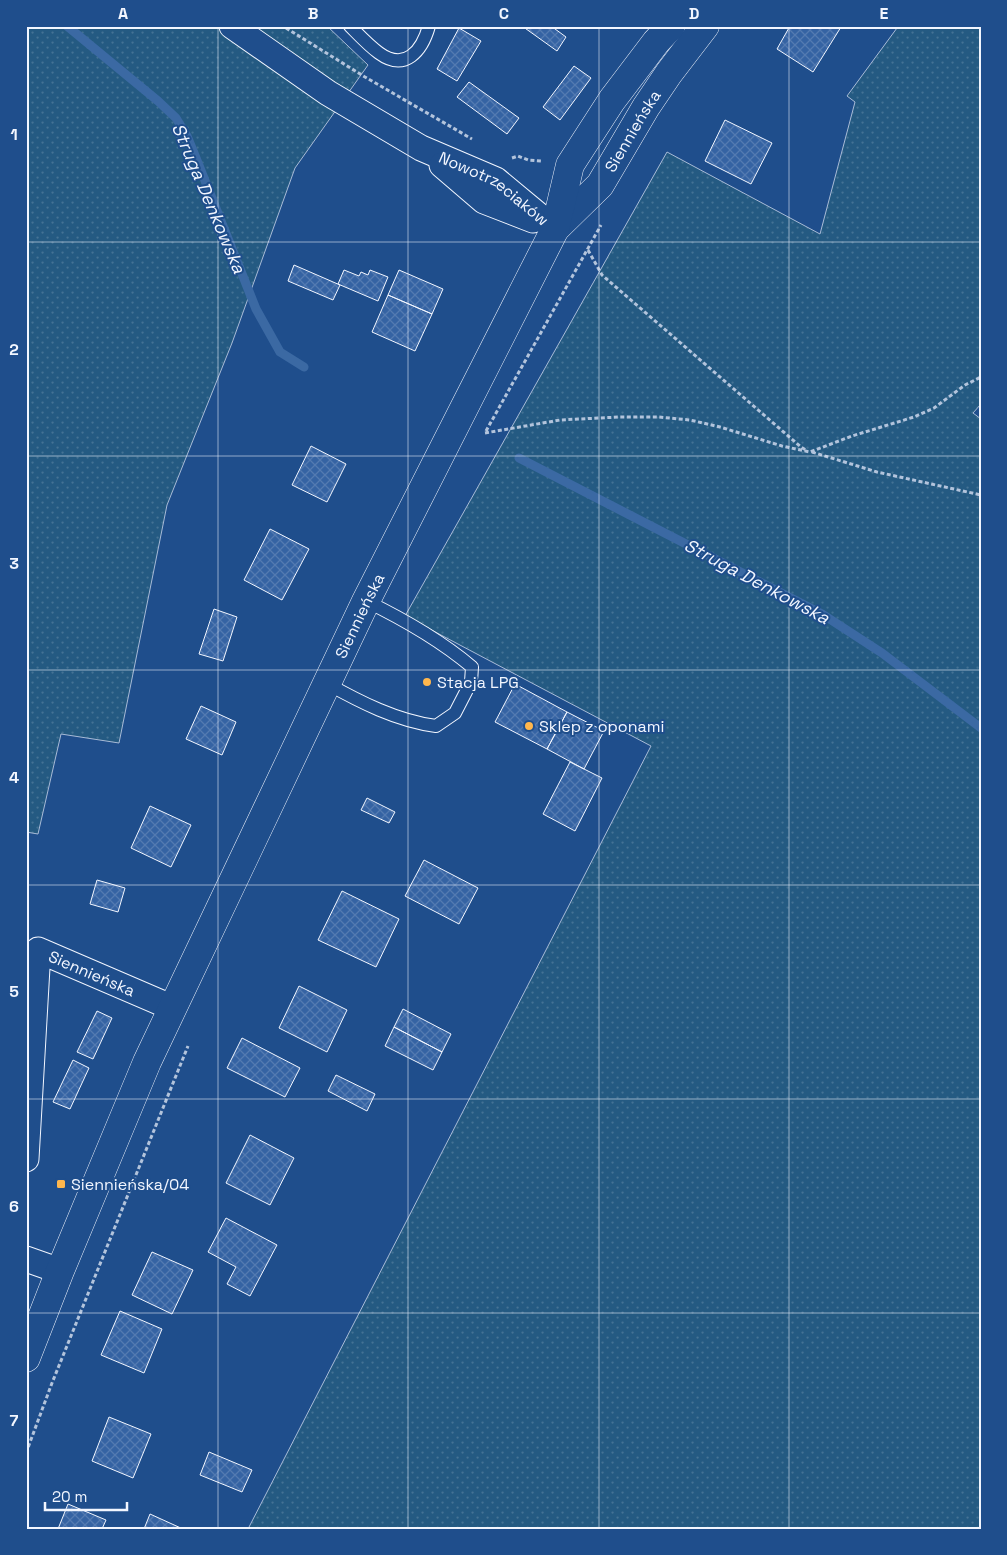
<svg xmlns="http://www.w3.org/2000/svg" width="1007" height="1555" font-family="'Space Grotesk',sans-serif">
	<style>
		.grass { fill: url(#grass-dots); stroke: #a8bbd7 }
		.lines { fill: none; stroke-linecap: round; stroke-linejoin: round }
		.stream { stroke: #3b69a3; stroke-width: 9 }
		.building { fill: url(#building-cross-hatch); stroke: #f2f6ff }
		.lane-casing { stroke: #f2f6ff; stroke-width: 14 }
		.street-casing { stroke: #f2f6ff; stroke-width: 27 }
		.secondary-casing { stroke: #f2f6ff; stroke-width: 29 }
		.path { stroke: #b3c4dc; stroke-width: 3; stroke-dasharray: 4 2.5; stroke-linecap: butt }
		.lane { stroke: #1f4e8c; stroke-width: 12 }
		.street { stroke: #1f4e8c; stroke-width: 25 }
		.secondary { stroke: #1f4e8c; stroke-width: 28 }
		.grid { fill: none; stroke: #f2f6ff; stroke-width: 1; stroke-opacity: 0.55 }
		.poi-dot { fill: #ffb74d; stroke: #1f4e8c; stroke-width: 2 }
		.labels { text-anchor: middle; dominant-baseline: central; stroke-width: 4; stroke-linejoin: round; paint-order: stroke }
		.street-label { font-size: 16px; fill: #f2f6ff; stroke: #1f4e8c }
		.poi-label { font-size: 16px; fill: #f2f6ff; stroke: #1f4e8c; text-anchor: start }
		.water-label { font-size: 18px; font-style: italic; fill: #f2f6ff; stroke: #1f4e8c }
		.neatline { fill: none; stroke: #f2f6ff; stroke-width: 2 }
		.grid-label { font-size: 16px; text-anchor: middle; font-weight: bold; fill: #f2f6ff }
	</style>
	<defs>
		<pattern id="grass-dots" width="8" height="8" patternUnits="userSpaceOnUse" patternTransform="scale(1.25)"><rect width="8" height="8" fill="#245a82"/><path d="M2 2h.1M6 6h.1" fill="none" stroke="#447295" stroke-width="1.8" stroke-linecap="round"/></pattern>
		<pattern id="building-cross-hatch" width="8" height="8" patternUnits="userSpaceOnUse" patternTransform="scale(1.25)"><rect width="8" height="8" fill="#3563a3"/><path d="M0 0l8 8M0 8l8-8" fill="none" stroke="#537ab1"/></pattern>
	</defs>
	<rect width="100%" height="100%" fill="#1f4e8c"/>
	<path class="grass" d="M26,26H327L368,65L295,168L232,343L167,505L119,743L61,734L38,834L26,832Z
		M895,26H981V404L973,413L981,419V1529H248L651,746L405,616L667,152L820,234L855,102L847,96L897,28Z"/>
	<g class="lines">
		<path class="stream" d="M67,26L158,101L176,118L187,136L196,158L256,309L280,352L304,367
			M519,458L822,614L882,653L981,728"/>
	</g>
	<path class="building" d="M522,26H551L566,37L557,51Z
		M790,26L841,27L813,72L777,49Z
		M459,28L481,41L457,81L437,69Z
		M574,66L591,78L560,120L543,107Z
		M469,82L519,118L507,134L457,97Z
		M725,120L772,143L751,184L705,161Z
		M294,265L340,285L333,300L288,281Z
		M344,270L359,276L361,272L368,275L370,270L388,277L378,301L338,284Z
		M399,270L443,289L432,314L388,295Z
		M388,295L432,314L415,351L372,332Z
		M311,446L346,464L327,502L292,485Z
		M270,529L309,549L282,600L244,580Z
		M214,609L237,617L223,661L199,654Z
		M515,684L567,712L547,749L495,722Z
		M201,706L236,722L222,755L186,739Z
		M567,712L604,731L584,769L547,749Z
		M570,762L602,778L575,831L543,814Z
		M367,798L395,812L389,823L361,810Z
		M150,806L191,825L171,867L131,848Z
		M424,860L478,888L459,924L405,896Z
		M97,880L125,888L118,912L90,904Z
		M342,891L399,919L376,967L318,940Z
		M299,986L347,1010L327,1052L279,1028Z
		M403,1009L451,1034L442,1052L394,1027Z
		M97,1011L112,1018L93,1059L77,1052Z
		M394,1027L442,1052L433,1070L385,1046Z
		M242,1038L300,1068L285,1097L227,1068Z
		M73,1060L89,1068L70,1109L53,1102Z
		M336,1075L375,1094L367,1111L328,1091Z
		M250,1135L294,1158L270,1205L226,1183Z
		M226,1218L277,1245L250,1296L227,1284L236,1267L208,1252Z
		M152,1252L193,1270L172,1314L132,1295Z
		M120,1311L162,1329L144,1373L101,1355Z
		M109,1417L151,1434L133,1478L92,1461Z
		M209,1452L252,1470L242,1492L200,1475Z
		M68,1504L106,1520L102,1529H58Z
		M150,1514L183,1529H144Z"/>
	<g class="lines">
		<defs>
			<path id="lane" d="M350,26C359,35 368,45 379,53C405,72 422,51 429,26
				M326,683C360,702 397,721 436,726L455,713L471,682L472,667C440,640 403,619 366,601"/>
			<g id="street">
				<path id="s1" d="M232,26L328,93L421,148L496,180L555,229"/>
				<path d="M442,165L484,201L533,220"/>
				<path id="s2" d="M26,1159L38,950L173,1008"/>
				<path d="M26,1259L60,1271"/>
			</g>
			<g id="secondary">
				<path id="s3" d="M555,229L600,185L646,107L669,73L705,26"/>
				<path id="s4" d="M26,1358L60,1271L147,1062L366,601L555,229L570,165L612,100L656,42L671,26"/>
			</g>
		</defs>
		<use href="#lane" class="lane-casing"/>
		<use href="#street" class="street-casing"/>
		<use href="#secondary" class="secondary-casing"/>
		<path class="path" d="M286,28L365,77L472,139
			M512,158L518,156L528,160L542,161
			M588,250L602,275L801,447L806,450
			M486,431L601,225
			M485,433L560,420L619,417H659L690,420L720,427L782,446L810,452L852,436L914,417L934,408L965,385L981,377
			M812,452L877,472L981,495
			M26,1453L52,1383L188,1046"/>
		<use href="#lane" class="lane"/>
		<use href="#street" class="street"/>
		<use href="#secondary" class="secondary"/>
	</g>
	<path class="grid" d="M218,26V1529M408,26V1529M599,26V1529M789,26V1529M26,242H981M26,456H981M26,670H981M26,885H981M26,1099H981M26,1313H981"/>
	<g class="poi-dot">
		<circle cx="427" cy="682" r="5"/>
		<circle cx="529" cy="726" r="5"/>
		<rect x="56" y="1179" width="10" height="10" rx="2.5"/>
	</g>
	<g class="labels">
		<g class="street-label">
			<text stroke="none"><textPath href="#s3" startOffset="126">Siennieńska</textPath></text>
			<text stroke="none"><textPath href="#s1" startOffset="309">Nowotrzeciaków</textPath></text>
			<text stroke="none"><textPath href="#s4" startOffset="814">Siennieńska</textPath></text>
			<text stroke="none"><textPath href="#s2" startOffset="268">Siennieńska</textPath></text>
		</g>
		<g class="poi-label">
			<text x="437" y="682">Stacja LPG</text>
			<text x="539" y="726">Sklep z oponami</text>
			<text x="71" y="1184">Siennieńska/04</text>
		</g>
		<g class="water-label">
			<text transform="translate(209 198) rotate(67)">Struga Denkowska</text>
			<text transform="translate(757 581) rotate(28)">Struga Denkowska</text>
		</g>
	</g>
	<rect width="1007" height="1555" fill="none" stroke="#1f4e8c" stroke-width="55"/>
	<path d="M45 1502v8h82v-8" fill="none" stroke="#f2f6ff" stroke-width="2.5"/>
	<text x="52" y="1502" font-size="15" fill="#f2f6ff" stroke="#1f4e8c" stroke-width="4" paint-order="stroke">20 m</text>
	<rect x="28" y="28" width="952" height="1500" class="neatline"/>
	<g class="grid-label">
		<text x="123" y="19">A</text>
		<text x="313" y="19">B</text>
		<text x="504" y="19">C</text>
		<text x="694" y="19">D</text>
		<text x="884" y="19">E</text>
		<text x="14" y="140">1</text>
		<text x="14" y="355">2</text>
		<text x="14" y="569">3</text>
		<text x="14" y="783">4</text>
		<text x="14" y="997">5</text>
		<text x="14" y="1212">6</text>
		<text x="14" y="1426">7</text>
	</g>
</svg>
